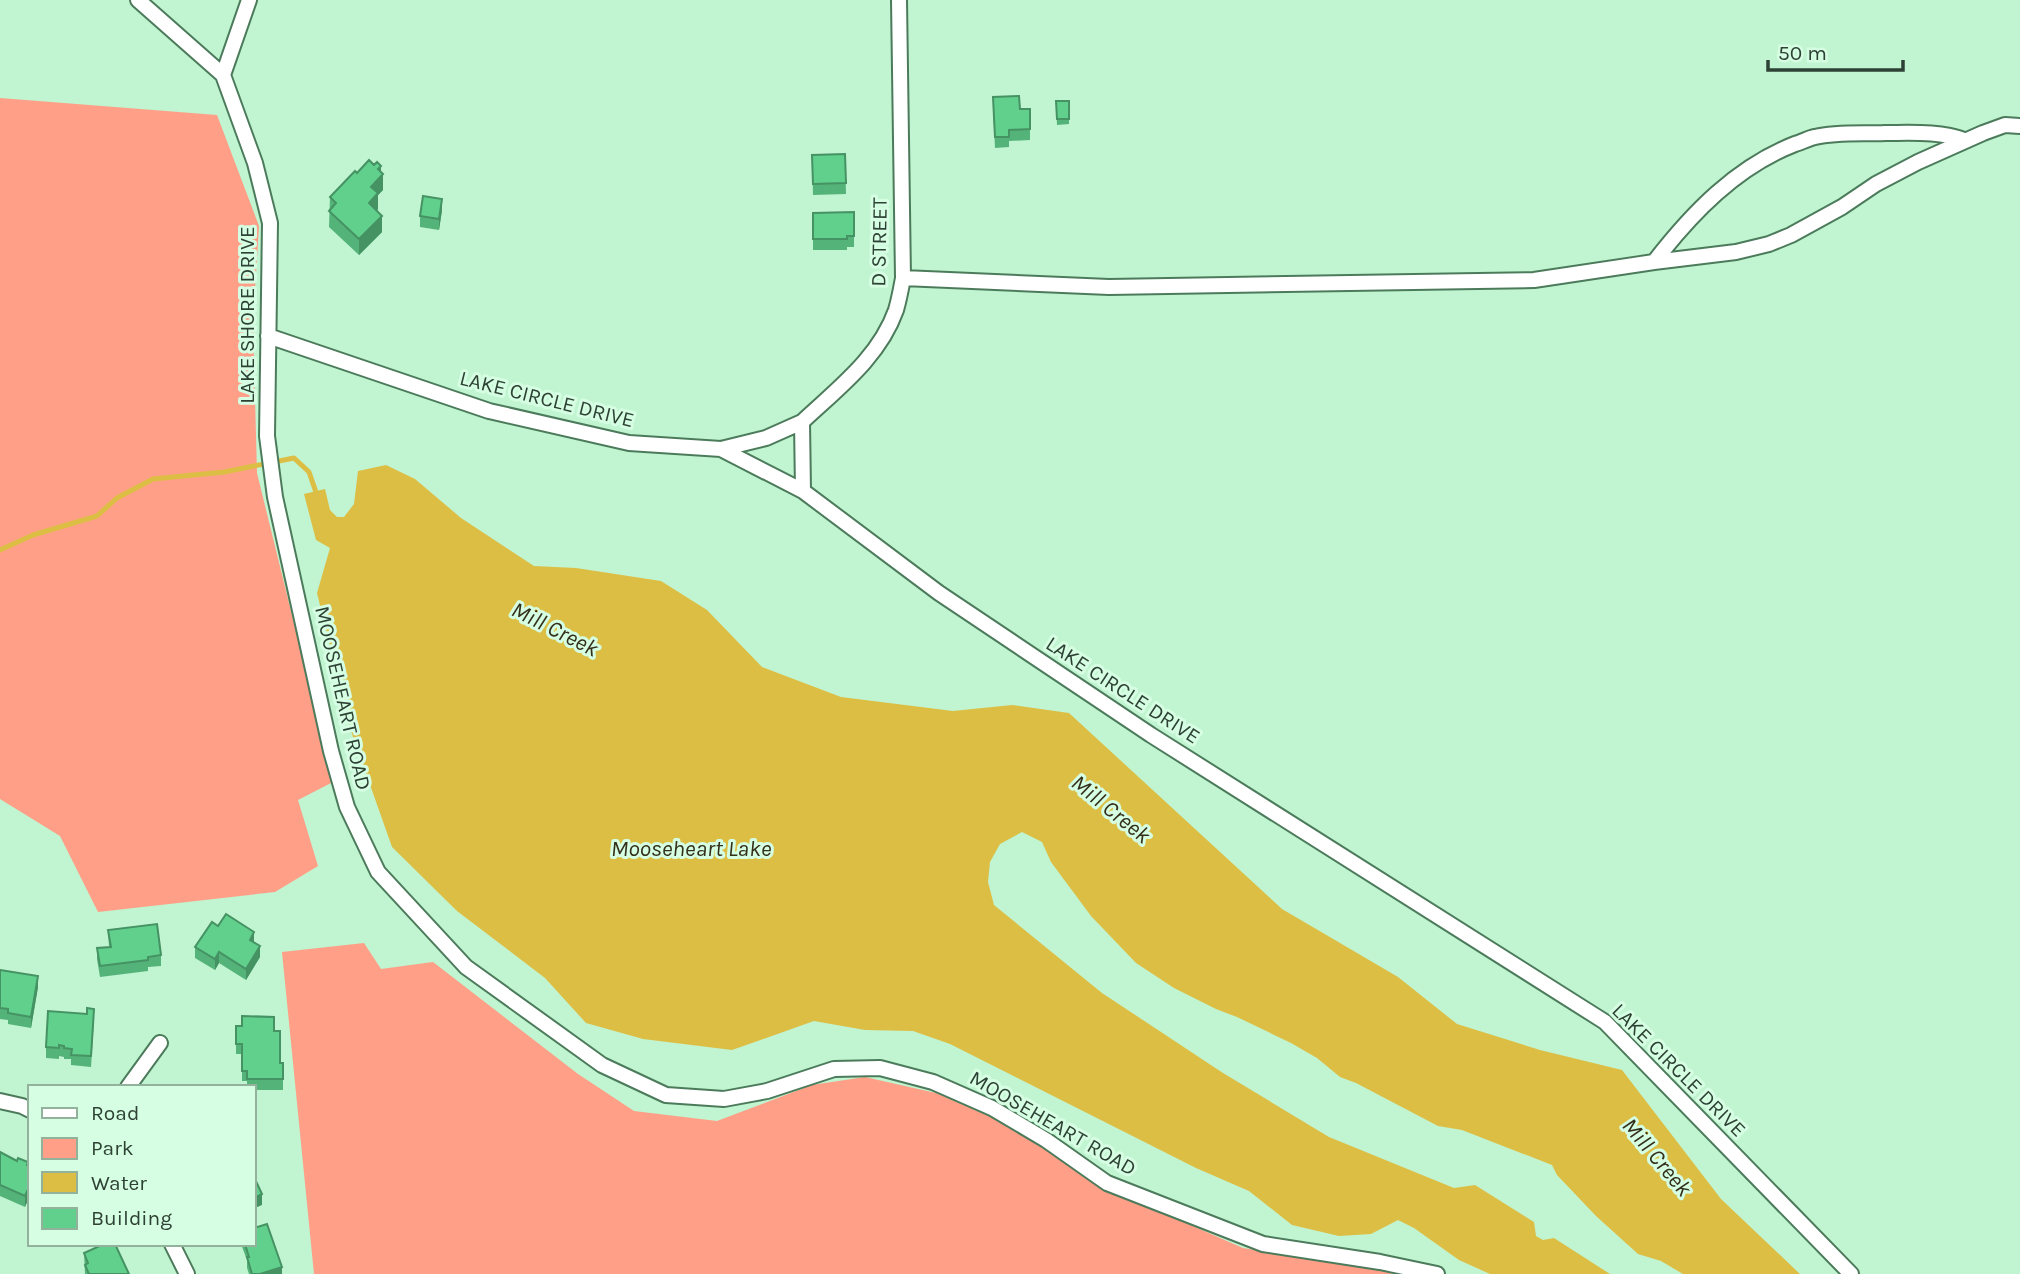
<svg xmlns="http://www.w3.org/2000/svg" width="2020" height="1274" font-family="Karla,sans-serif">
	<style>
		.green { fill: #ff9f87 }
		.water { fill: #ddbe45 }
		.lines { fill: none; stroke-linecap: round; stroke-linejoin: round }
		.stream { stroke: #ddbe45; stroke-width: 5 }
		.street-casing { stroke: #4c7b5c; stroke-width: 18 }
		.street { stroke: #fff; stroke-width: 14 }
		.wall { fill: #54b379 }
		.shaded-wall { fill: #459263 }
		.building { fill: #62d08d; stroke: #459263; stroke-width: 2 }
		.labels { text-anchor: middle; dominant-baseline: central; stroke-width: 6; stroke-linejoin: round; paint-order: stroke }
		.street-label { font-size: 21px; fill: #2d4134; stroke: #d5fee2 }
		.water-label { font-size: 23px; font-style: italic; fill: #342f1b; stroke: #d5fee2 }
	</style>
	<rect width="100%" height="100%" fill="#c1f4d0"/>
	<path class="green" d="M0,98L217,115L259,226L253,322L257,473L333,782L298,800L318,866L275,892L98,912L60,836L0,799Z
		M364,943L381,969L433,962L578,1074L634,1111L717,1121L812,1085L865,1077L936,1093L1005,1123L1115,1192L1243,1248L1366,1267L1394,1274H314L282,952Z"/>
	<path class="water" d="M386,465L415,479L461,518L534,566L576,568L661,581L707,610L762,667L841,697L953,711L1012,705L1069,713L1282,909L1398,977L1457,1024L1540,1050L1622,1070L1721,1199L1800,1274H1683L1661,1261L1638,1254L1596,1216L1557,1175L1552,1165L1462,1130L1438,1126L1356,1083L1340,1077L1317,1058L1291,1043L1237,1017L1216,1009L1174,988L1136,963L1091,916L1051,862L1042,842L1022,832L1000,844L990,862L988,882L994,905L1102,993L1223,1073L1329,1137L1454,1188L1475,1185L1534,1222L1536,1236L1543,1240L1554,1238L1610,1274H1490L1459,1260L1414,1228L1398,1220L1371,1234L1339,1236L1292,1225L1249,1191L1196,1168L950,1044L913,1031L865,1030L814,1021L732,1050L643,1039L586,1023L545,978L457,911L392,847L351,731L317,593L330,548L316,540L304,494L325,489L330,510L337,517H344L354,504L358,471Z"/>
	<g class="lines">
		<path class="stream" d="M0,550L33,535L97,516L117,498L153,479L224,472L294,458L309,472L318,498"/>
		<defs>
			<path id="street" d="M138,0L223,75L255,163L270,223L267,436L275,497L331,751L347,807L378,872L466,967L602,1065L666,1095L724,1099L767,1091L834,1069L880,1068L933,1082L992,1108L1046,1140L1107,1183L1263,1244L1380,1262L1437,1274
				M223,75L249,0
				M1654,262C1692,213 1736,167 1795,144C1802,142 1809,138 1815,137C1837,132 1862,134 1885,133C1910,133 1941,131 1964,140
				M903,278L1109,287L1534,280L1654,262L1736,252L1769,244L1791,235L1842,207L1876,184L1918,162L1983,133L2005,125L2020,126
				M268,336L489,411L629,443L721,449L803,491L939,593L1151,735L1605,1022L1851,1274
				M721,449L766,438L802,422
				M803,491L802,422C837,389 879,358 896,310C899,300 901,289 903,278L899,0
				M128,1087L160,1043
				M0,1101L22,1106L30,1110
				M172,1244L187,1274"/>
		</defs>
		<use href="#street" class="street-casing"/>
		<use href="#street" class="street"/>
	</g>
	<path class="wall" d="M1056,101H1069V124L1057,125Z
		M993,108L1030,109V140L1009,141V147L995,148Z
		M845,154L846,194L813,195L812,155Z
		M381,172L383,190L378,195V209L377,211L382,232L359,255L329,227L330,197L357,173Z
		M442,210L439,230L420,227V216Z
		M854,212V247H847V250H813V213Z
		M218,926L254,943L260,957L246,980L219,963L215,970L195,958V947Z
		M108,930L161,955V966L148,967V971L100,977L97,959V948L109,947Z
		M0,970L38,987L31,1028L8,1024V1020L0,1019Z
		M94,1020L91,1067L71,1065V1059H64V1057L59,1056V1059L46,1058V1047Z
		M236,1026L274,1031L280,1063H283V1090H254V1087H247V1081H242V1054H236Z
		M0,1152L17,1161L28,1162L25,1207L0,1196Z
		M241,1244H254L282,1274H249L247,1268V1260Z
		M84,1253L129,1274H85Z"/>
	<path class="shaded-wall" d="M381,166V176L383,174V190L378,195V209L369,219V203L371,187L378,169Z
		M442,199V210L439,230V219Z
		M382,216V232L359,255V239Z
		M254,932V943L250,940Z
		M260,946V957L246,980V969Z
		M219,952V963L215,970V959Z
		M38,976V987L31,1028V1017Z
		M30,1185V1196L25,1207V1196Z
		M262,1194V1205L255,1208V1218L254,1219V1198Z
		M282,1267V1274H260Z"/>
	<path class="building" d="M1019,96L1020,109H1030V129L1009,130V137H995L993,97Z
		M1056,101H1069V119H1057Z
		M845,154L846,183L813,184L812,155Z
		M369,160L374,165L377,162L381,166L378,169L383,174L371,187L378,193L369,203L382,216L359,239L329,211L336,203L330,197L355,171L357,173Z
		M423,196L442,199L439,219L420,216Z
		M854,212V236H847V239H813V213Z
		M226,914L254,932L250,940L260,946L246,969L219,952L215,959L195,947L212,922L218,926Z
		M157,924L161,955L148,957V960L100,966L97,948L111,947L108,930Z
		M0,970L38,976L31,1017L8,1013V1009L0,1008Z
		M87,1008L94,1009L91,1056L71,1055L72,1049L64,1048V1046L59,1045V1048L46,1047L48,1011L87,1014Z
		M242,1016L274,1017V1031H280V1063H283V1079H247V1071H242V1044H236V1026H242Z
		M0,1152L17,1161L18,1158L28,1162L27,1165L30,1167V1185L25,1196L0,1185Z
		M254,1177L262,1194L254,1198Z
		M267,1224L282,1267L260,1274H252L247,1257H249L245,1244H254V1228Z
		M104,1244H115L129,1274H89L85,1265L88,1263L84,1253Z"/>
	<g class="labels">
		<g class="street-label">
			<text transform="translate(879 242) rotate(-89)">D STREET</text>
			<text transform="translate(247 315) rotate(-90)">LAKE SHORE DRIVE</text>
			<text transform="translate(547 399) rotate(14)">LAKE CIRCLE DRIVE</text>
			<text transform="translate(1123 690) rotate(33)">LAKE CIRCLE DRIVE</text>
			<text transform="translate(343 698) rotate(77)">MOOSEHEART ROAD</text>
			<text transform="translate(1679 1070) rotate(45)">LAKE CIRCLE DRIVE</text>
			<text transform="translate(1053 1123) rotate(30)">MOOSEHEART ROAD</text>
		</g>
		<g class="water-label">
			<text transform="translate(555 629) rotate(27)">Mill Creek</text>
			<text transform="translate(1111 809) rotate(39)">Mill Creek</text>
			<text x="691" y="848">Mooseheart Lake</text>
			<text transform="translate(1657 1157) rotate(50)">Mill Creek</text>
		</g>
	</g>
	<rect x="28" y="1085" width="228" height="161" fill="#d5fee2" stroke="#92b29c" stroke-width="2"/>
	<rect x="42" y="1108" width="35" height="10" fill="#ffffff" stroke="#92b29c" stroke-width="2"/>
	<text x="91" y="1120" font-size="21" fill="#2d4134">Road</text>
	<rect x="42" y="1138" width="35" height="21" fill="#ff9f87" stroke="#92b29c" stroke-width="2"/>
	<text x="91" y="1155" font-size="21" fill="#2d4134">Park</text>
	<rect x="42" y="1172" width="35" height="21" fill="#ddbe45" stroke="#92b29c" stroke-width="2"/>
	<text x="91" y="1190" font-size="21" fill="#2d4134">Water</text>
	<rect x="42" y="1208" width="35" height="21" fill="#62d08d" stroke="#92b29c" stroke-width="2"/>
	<text x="91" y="1225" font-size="21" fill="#2d4134">Building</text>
	<path d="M1768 60v10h135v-10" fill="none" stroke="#2d4134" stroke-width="3.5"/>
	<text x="1778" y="60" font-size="21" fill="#2d4134" stroke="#d5fee2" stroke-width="5" paint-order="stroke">50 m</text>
</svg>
